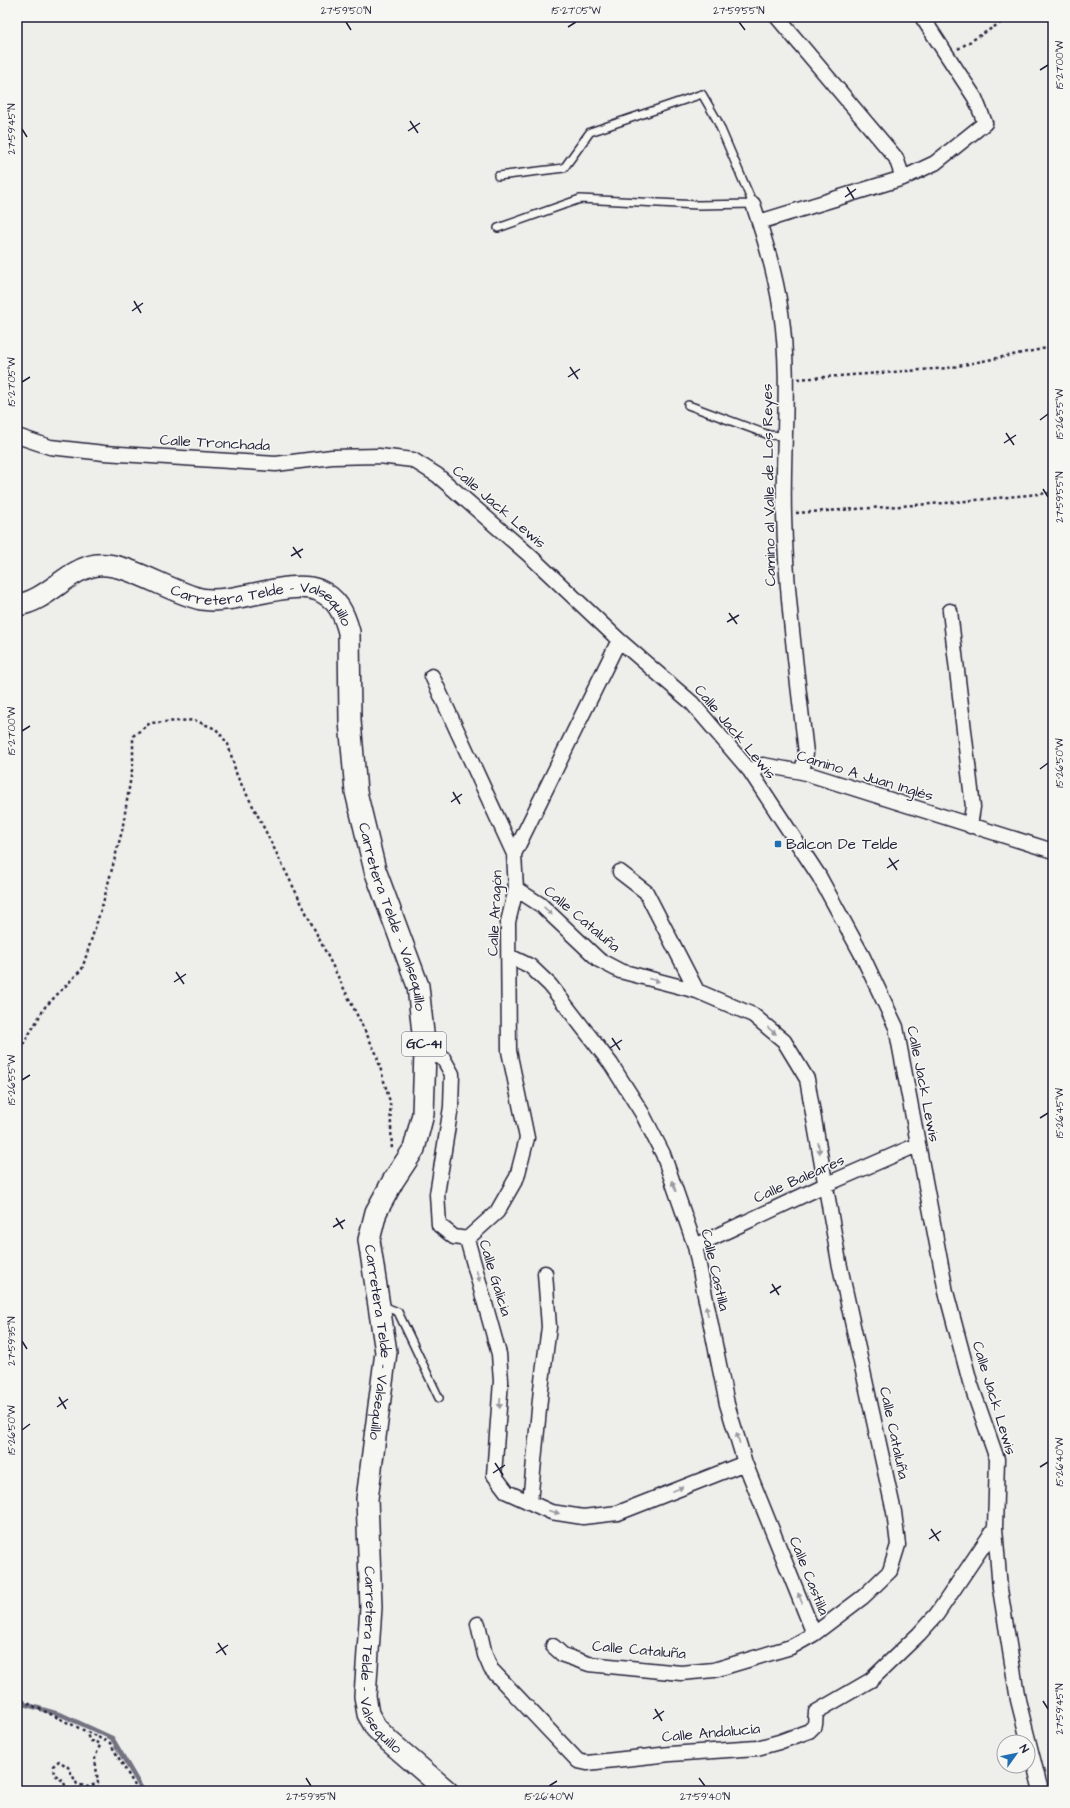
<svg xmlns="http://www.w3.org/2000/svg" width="1070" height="1808" font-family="'Architects Daughter',sans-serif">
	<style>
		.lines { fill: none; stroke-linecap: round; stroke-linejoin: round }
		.stream { stroke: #727281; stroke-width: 4.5 }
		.service-casing { stroke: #22223b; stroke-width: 10 }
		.minor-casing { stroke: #22223b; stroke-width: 17 }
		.primary-casing { stroke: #22223b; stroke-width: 24 }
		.path { stroke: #22223b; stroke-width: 2.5; stroke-dasharray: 3 3; stroke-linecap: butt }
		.service { stroke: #f6f6f2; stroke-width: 7 }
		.minor { stroke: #f6f6f2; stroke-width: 14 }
		.primary { stroke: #f6f6f2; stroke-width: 21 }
		.oneway { fill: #9797a0 }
		.ticks { fill: none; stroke: #22223b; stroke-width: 1.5 }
		.poi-dot { fill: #1f6fb2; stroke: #f6f6f2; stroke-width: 1.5 }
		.labels { text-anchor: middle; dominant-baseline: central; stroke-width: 3; stroke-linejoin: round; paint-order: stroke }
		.shield { fill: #f6f6f2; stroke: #626272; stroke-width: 1 }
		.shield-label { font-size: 14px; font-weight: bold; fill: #22223b }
		.street-label { font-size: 15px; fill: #22223b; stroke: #f6f6f2 }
		.poi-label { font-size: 15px; fill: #22223b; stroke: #f6f6f2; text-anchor: start }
		.neatline { fill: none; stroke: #22223b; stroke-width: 1.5 }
		.ticks-label { font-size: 10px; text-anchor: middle; fill: #22223b }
	</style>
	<rect width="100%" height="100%" fill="#eeeeeb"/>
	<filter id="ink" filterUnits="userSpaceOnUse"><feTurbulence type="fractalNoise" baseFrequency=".025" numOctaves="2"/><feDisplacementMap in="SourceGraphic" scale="8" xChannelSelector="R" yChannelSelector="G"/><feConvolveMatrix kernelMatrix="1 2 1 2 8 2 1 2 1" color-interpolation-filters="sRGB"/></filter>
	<g filter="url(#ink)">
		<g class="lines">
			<path class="stream" d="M17,1702L62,1715L112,1738L143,1791"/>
			<defs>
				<path id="service" d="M498,176L564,168L590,132L702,94L717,120L753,204L698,205L580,199L498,228
					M688,405L769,435L785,436
					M381,1305L398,1312L439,1398"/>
				<path id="minor" d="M903,178L935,163L985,123L975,98L922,17
					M753,204C765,239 776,275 781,312C791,379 782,448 784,515C786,595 797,674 806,753L802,772
					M759,222L903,178L896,158L777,17
					M17,436L50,447L104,453L276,464L332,457L379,456L413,460L437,475L528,554L619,640L692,703L750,771L819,876L862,955L896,1027L946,1292L970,1382L997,1459L995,1528L1000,1589L1018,1700L1041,1791
					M950,611L973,807L970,826
					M432,676L514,854
					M750,771L763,765L802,772L1053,851
					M620,872L646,892L697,991
					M516,889L541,905L599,960L620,971L697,991L753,1015L784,1041L807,1079L839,1262L894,1512L898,1545L890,1571L863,1597L814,1634L791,1647L714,1670L681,1673L589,1664L563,1655L553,1646
					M509,956L530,966L550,985L611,1064L642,1113L663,1154L695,1246L727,1404L745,1463L814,1634
					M425,1052L443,1058L452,1074L451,1107L437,1194L439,1225L454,1237L467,1239
					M467,1239L497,1212L517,1177L527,1138L509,1051L508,922L516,889L514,854L619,640
					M467,1239L499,1354L501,1381L494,1475L507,1492L551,1512L583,1517L618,1513L745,1463
					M695,1246L825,1185L917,1145
					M530,1502L541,1389L549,1327L545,1273
					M478,1624L485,1655L491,1669L578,1761L587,1763L670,1754L757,1748L779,1742L809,1731L815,1725L816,1712L871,1680L919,1634L937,1614L995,1528"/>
				<g id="primary">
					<path id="s1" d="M17,605C48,601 67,569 97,565C125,561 171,593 201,599C235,605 288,579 318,590C337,598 344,613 349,632L350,721L356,792L375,870L418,986L425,1052L423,1114L414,1149L393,1181L376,1212L369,1240L386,1352L367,1499L371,1607L365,1696L368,1714L376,1728L390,1742L447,1791"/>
				</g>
			</defs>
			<use href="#service" class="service-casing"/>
			<use href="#minor" class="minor-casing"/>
			<use href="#primary" class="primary-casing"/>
			<path class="path" d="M958,49L1010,17
				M798,379L948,368L1047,348
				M796,513L945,503L1049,493
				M17,1055L45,1007L82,969L103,903L122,831L133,764V736L150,723L194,720L216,729L228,744L237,776L256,812L376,1053L390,1102L392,1151
				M17,1698L110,1743L138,1791
				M68,1791L63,1781L54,1774L53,1766L59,1761L68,1767L77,1784L88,1787L98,1783L95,1758L100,1745L96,1742L90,1741L86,1732"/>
			<use href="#service" class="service"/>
			<use href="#minor" class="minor"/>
			<use href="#primary" class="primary"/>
		</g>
		<defs><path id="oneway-solid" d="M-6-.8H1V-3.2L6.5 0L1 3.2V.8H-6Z"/></defs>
		<g class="oneway">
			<use href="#oneway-solid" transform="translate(548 911) rotate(43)"/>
			<use href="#oneway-solid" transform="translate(654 980) rotate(15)"/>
			<use href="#oneway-solid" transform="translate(772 1031) rotate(39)"/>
			<use href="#oneway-solid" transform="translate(819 1148) rotate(81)"/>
			<use href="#oneway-solid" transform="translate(674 1186) rotate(-109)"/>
			<use href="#oneway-solid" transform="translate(478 1276) rotate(73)"/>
			<use href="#oneway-solid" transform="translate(707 1311) rotate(-101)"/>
			<use href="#oneway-solid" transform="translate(500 1403) rotate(94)"/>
			<use href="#oneway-solid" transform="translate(738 1438) rotate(-107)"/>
			<use href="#oneway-solid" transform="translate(678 1489) rotate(-22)"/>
			<use href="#oneway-solid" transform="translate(554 1512) rotate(15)"/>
			<use href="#oneway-solid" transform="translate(800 1598) rotate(-112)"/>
		</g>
	</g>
	<path class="ticks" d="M346,22L351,30M739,22L745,30M568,27L576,22M1040,70L1048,65M410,121L418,133M22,129L27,137M408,131L420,123M847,187L854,199M845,197L856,189M134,301L141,313M132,311L143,303M570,367L578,379M568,377L580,369M22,382L30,377M1040,420L1048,414M1006,433L1014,445M1004,443L1016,435M1043,489L1048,497M293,547L301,558M291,556L303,549M729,613L737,624M727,622L739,615M22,731L30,726M1040,769L1048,763M453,792L460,804M451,802L462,794M889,858L897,870M887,868L899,860M176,972L184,984M174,982L186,974M612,1038L620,1050M610,1048L622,1040M22,1080L30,1075M1040,1118L1048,1113M336,1218L343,1229M333,1227L345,1220M772,1284L779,1295M770,1293L781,1286M22,1341L27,1349M59,1397L66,1409M57,1407L68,1399M22,1430L30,1424M495,1463L503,1475M1040,1467L1048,1462M493,1473L505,1465M931,1529L939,1541M929,1539L941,1531M218,1643L226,1655M216,1653L228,1645M1043,1701L1048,1709M655,1709L662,1721M653,1719L664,1711M306,1778L311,1786M699,1778L705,1786M549,1786L557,1781"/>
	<rect class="poi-dot" x="774" y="840" width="8" height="8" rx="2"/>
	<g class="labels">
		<rect class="shield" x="402" y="1032" width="44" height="24" rx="3"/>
		<g class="shield-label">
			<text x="424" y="1044">GC-41</text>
		</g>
		<g class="street-label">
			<text transform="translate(215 443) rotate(3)">Calle Tronchada</text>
			<text transform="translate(769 485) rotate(-91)">Camino al Valle de Los Reyes</text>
			<text transform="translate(499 507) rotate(41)">Calle Jack Lewis</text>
			<text stroke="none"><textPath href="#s1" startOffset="268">Carretera Telde - Valsequillo</textPath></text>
			<text transform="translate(735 732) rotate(50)">Calle Jack Lewis</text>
			<text transform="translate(865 776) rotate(17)">Camino A Juan Inglés</text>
			<text transform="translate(495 913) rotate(-87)">Calle Aragón</text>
			<text stroke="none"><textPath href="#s1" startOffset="664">Carretera Telde - Valsequillo</textPath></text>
			<text transform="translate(582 919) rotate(40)">Calle Cataluña</text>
			<text transform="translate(923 1084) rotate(79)">Calle Jack Lewis</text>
			<text transform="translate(799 1179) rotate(-24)">Calle Baleares</text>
			<text transform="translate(715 1270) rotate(77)">Calle Castilla</text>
			<text transform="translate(495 1278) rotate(73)">Calle Galicia</text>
			<text stroke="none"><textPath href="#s1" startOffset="1108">Carretera Telde - Valsequillo</textPath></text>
			<text transform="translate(994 1398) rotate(73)">Calle Jack Lewis</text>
			<text transform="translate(894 1433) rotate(78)">Calle Cataluña</text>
			<text transform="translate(809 1576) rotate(68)">Calle Castilla</text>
			<text transform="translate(639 1650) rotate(5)">Calle Cataluña</text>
			<text stroke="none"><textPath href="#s1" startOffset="1432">Carretera Telde - Valsequillo</textPath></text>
			<text transform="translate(711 1733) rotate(-5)">Calle Andalucía</text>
		</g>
		<g class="poi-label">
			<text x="786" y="844">Balcon De Telde</text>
		</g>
	</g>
	<rect width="1070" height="1808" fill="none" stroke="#f6f6f2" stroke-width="44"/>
	<g transform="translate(1016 1754) rotate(57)"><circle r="19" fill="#f6f6f2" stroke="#a1a1a9"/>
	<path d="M0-3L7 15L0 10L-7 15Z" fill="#1f6fb2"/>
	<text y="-6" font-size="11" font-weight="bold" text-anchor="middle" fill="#22223b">N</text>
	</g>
	<rect x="22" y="22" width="1026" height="1764" class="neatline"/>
	<g class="ticks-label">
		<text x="346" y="14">27°59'50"N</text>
		<text x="576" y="14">15°27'05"W</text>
		<text x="739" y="14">27°59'55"N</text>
		<text transform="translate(1059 65) rotate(-90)" y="4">15°27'00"W</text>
		<text transform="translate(11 129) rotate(-90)" y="4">27°59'45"N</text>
		<text transform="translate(11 382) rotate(-90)" y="4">15°27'05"W</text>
		<text transform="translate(1059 414) rotate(-90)" y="4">15°26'55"W</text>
		<text transform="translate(1059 497) rotate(-90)" y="4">27°59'55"N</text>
		<text transform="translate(11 731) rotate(-90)" y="4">15°27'00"W</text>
		<text transform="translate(1059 763) rotate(-90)" y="4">15°26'50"W</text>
		<text transform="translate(11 1080) rotate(-90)" y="4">15°26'55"W</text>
		<text transform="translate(1059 1113) rotate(-90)" y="4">15°26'45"W</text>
		<text transform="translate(11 1341) rotate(-90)" y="4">27°59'35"N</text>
		<text transform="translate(11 1430) rotate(-90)" y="4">15°26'50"W</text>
		<text transform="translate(1059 1462) rotate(-90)" y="4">15°26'40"W</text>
		<text transform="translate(1059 1709) rotate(-90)" y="4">27°59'45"N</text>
		<text x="311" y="1800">27°59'35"N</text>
		<text x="549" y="1800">15°26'40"W</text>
		<text x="705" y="1800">27°59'40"N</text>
	</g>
</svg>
